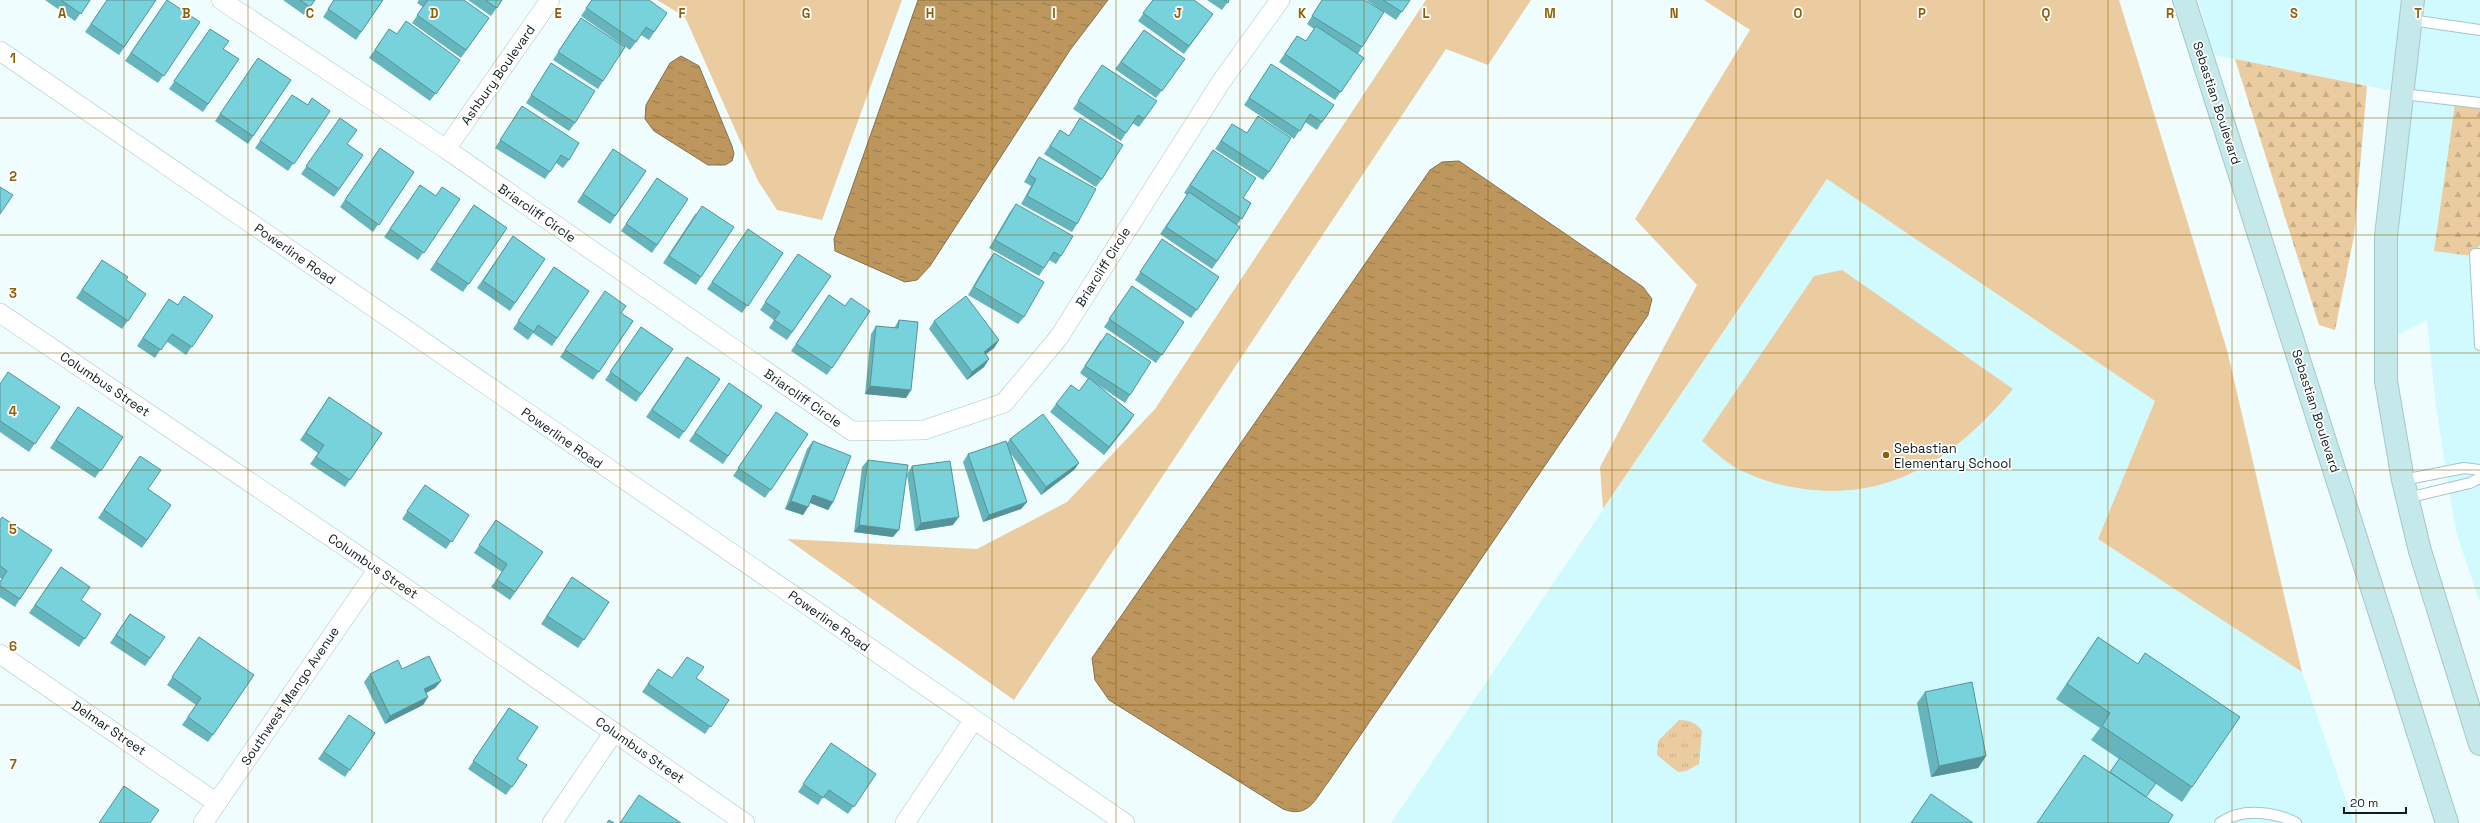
<svg xmlns="http://www.w3.org/2000/svg" width="2480" height="823" font-family="'Space Grotesk',sans-serif">
	<style>
		.built { fill: #d0fafe }
		.grass { fill: #eacca0 }
		.forest { fill: url(#forest-firs) }
		.park { fill: url(#park-tufts) }
		.water { fill: url(#water-ripples); stroke: #88714a }
		.lines { fill: none; stroke-linecap: round; stroke-linejoin: round }
		.lane-casing { stroke: #a7c6c9; stroke-width: 12 }
		.street-casing { stroke: #a7c6c9; stroke-width: 20 }
		.secondary-casing { stroke: #a7c6c9; stroke-width: 24 }
		.lane { stroke: #fff; stroke-width: 10 }
		.street { stroke: #fff; stroke-width: 19 }
		.secondary { stroke: #c5e8eb; stroke-width: 22 }
		.wall { fill: #67b5bc }
		.shaded-wall { fill: #549399 }
		.building { fill: #78d2db; stroke: #549399 }
		.grid { fill: none; stroke: #8d6006; stroke-width: 1; stroke-opacity: 0.55 }
		.poi-dot { fill: #8d6006; stroke: #fff; stroke-width: 1.5 }
		.labels { text-anchor: middle; dominant-baseline: central; stroke-width: 3.5; stroke-linejoin: round; paint-order: stroke }
		.street-label { font-size: 13px; fill: #101c1d; stroke: #fff }
		.poi-label { font-size: 13px; fill: #101c1d; stroke: #fff; text-anchor: start }
		.grid-label { font-size: 13px; text-anchor: middle; font-weight: bold; fill: #8d6006; stroke: #fff; stroke-width: 3.5; stroke-linejoin: round; paint-order: stroke }
	</style>
	<defs>
		<pattern id="forest-firs" width="22" height="20" patternUnits="userSpaceOnUse"><rect width="22" height="20" fill="#eacca0"/><path d="M5 1l3.5 6h-7zM16 11l3.5 6h-7z" fill="#c8af89"/></pattern>
		<pattern id="park-tufts" width="24" height="20" patternUnits="userSpaceOnUse"><rect width="24" height="20" fill="#eacca0"/><path d="M3 7l-1-3M5 7V3M7 7l1-3M15 17l-1-3M17 17v-4M19 17l1-3" fill="none" stroke="#c8af89"/></pattern>
		<pattern id="water-ripples" width="26" height="14" patternUnits="userSpaceOnUse"><rect width="26" height="14" fill="#bc965d"/><path d="M2 4q2-2 4 0t4 0M15 11q2-2 4 0t4 0" fill="none" stroke="#977a4c"/></pattern>
	</defs>
	<rect width="100%" height="100%" fill="#f0fdfe"/>
	<path class="built" d="M2198,0H2401L2392,91L2214,55Z
		M2425,0H2480V603L2456,532L2436,407L2427,320L2398,335L2397,238Z
		M1827,179L2155,401L2098,539L2302,672L2354,823H1391Z"/>
	<path class="grass" d="M657,0H902L822,220L777,210L758,181L685,17Z
		M1426,0H1531L1488,65L1446,49L1014,700L787,539L977,549L1067,502L1155,409Z
		M1704,0H2119L2227,350L2302,672L2098,539L2155,401L1827,179L1603,509L1600,467L1697,285L1635,219L1750,30Z
		M1842,270L2013,389C1961,451 1899,498 1814,490C1785,487 1765,482 1738,469C1725,462 1713,450 1702,441L1814,276Z"/>
	<path class="forest" d="M2235,59L2367,86L2354,236L2335,330L2319,325Z
		M2455,104L2480,107V245L2472,256L2434,251Z"/>
	<path class="park" d="M1679,720C1689,720 1697,723 1702,731L1699,764L1686,771L1678,772L1657,755L1658,741Z"/>
	<path class="water" d="M918,0H1108L1070,50L930,266L917,280L905,282L835,251L834,239Z
		M681,56L699,66L732,146L734,154L732,161L725,165H708L654,131L645,119L646,105L670,63Z
		M1459,161L1643,287L1652,299L1648,315L1329,781C1315,799 1309,819 1283,809L1109,700L1095,680L1092,658L1430,170L1442,162Z"/>
	<g class="lines">
		<defs>
			<path id="lane" d="M2411,20L2480,30
				M2403,94L2480,103
				M2480,254H2475L2480,345
				M2403,480L2464,468L2480,470
				M2407,498L2470,483L2480,478
				M2220,823C2225,820 2231,816 2237,815C2254,810 2281,814 2296,823"/>
			<path id="street" d="M221,0L446,149L852,431L924,430L1004,403L1059,337L1221,82L1280,0
				M0,51L1125,823
				M446,149L550,0
				M0,313L378,569L745,823
				M0,654L217,803
				M203,823L378,569
				M552,823L614,732
				M905,823L973,721"/>
			<path id="secondary" d="M2184,0L2447,823
				M2413,0L2386,236V381L2403,480L2420,551L2480,744"/>
		</defs>
		<use href="#lane" class="lane-casing"/>
		<use href="#street" class="street-casing"/>
		<use href="#secondary" class="secondary-casing"/>
		<use href="#lane" class="lane"/>
		<use href="#street" class="street"/>
		<use href="#secondary" class="secondary"/>
	</g>
	<path class="wall" d="M45,0H90L75,21Z
		M107,0H156L119,55L85,32Z
		M283,0H315L304,15Z
		M334,0H383L356,40L323,17Z
		M419,0H464L489,18L461,58L412,23L423,7L417,3Z
		M468,0H502L491,16Z
		M592,0L667,13L649,40L641,35L630,50L581,16Z
		M1153,0L1213,14L1184,54L1138,21Z
		M1207,0H1229L1222,10Z
		M1322,0H1364L1362,47L1358,54L1364,58L1335,100L1279,62L1297,36L1306,41L1314,29L1307,24Z
		M1366,0H1410L1396,20Z
		M162,7L200,22L158,83L125,61Z
		M575,26L603,81L598,89L553,60Z
		M210,29L223,49L239,59L203,112L169,89Z
		M389,29L397,34L460,60L430,101L369,58Z
		M1144,30L1185,59L1156,98L1115,69Z
		M258,58L291,80L248,144L215,121Z
		M551,63L575,123L569,131L526,103Z
		M1266,72L1322,122L1317,130L1305,122L1294,139L1244,105Z
		M1097,73L1157,101L1139,127L1132,123L1121,141L1073,109Z
		M292,95L307,105L330,111L288,171L255,148Z
		M522,106L569,160L563,168L556,163L545,179L495,148Z
		M1258,116L1269,172L1263,180L1215,149L1232,124L1247,133Z
		M340,118L347,144L363,155L334,197L301,174Z
		M1080,118L1102,179L1096,187L1044,154L1060,130L1069,136Z
		M380,148L414,172L373,232L340,207Z
		M613,149L646,171L610,224L577,202Z
		M1213,150L1243,198L1251,203L1237,225L1240,227L1212,269L1160,234L1187,195L1184,193Z
		M1039,157L1077,224L1072,232L1021,204L1031,186L1024,182L1034,165Z
		M657,178L688,199L652,253L621,231Z
		M420,185L436,196L460,199L418,260L384,237Z
		M1016,204L1061,256L1056,264L1049,260L1039,276L989,248L1010,212Z
		M474,205L507,228L463,292L430,270Z
		M696,213L701,277L696,285L663,263Z
		M748,229L783,253L742,313L707,289Z
		M513,236L545,259L510,311L477,288Z
		M1162,239L1219,277L1191,318L1135,280Z
		M994,253L1024,317L1018,324L968,295L988,261Z
		M798,254L831,276L787,340L769,328L774,320L760,310Z
		M102,260L126,280L146,294L122,329L76,298Z
		M554,267L589,291L552,346L533,333L528,340L513,329Z
		M1132,286L1184,322L1156,363L1104,327Z
		M605,291L621,313L633,321L593,380L560,357Z
		M829,295L845,306L870,311L827,375L791,351Z
		M169,299L178,305L213,316L186,355L166,341L155,358L137,346Z
		M899,320L911,390L906,398L865,394L871,334L876,326L894,328Z
		M934,321L999,340L994,348L986,354L989,359L984,367L967,380L929,329Z
		M641,327L673,349L636,402L605,380Z
		M1101,340L1130,395L1125,403L1095,383L1134,415L1104,455L1050,412L1056,404L1079,391L1088,379L1080,373Z
		M687,357L720,379L679,439L646,417Z
		M729,383L762,406L723,464L689,441Z
		M0,384L60,407L29,452L0,432Z
		M329,397L382,433L345,487L310,464L318,453L300,440Z
		M78,407L123,437L95,478L50,448Z
		M776,412L808,434L765,498L733,476Z
		M1010,439L1079,463L1074,470L1041,495L1011,454L1027,502L1021,509L983,522L963,462L968,454L1007,443Z
		M813,441L833,502L828,510L810,503L803,515L785,509L807,449Z
		M140,456L148,489L171,505L142,548L98,518Z
		M868,460L893,537L854,532L862,467Z
		M912,466L953,525L915,531L907,474Z
		M425,485L469,515L446,549L402,519Z
		M0,520L20,599L15,607L0,597V581L2,579L0,578Z
		M496,520L543,552L510,600L491,587L502,572L474,553Z
		M61,567L81,600L101,614L79,647L29,613Z
		M572,577L609,602L578,648L541,624Z
		M130,614L165,637L145,666L110,643Z
		M199,637L254,675L208,742L182,725L196,705L167,685Z
		M2098,637L2192,787L2182,802L2156,784L2110,772L2119,759L2091,740L2100,728L2056,699Z
		M402,669L441,681L435,688L426,693L428,697L423,705L385,724L364,682L370,674Z
		M658,669L672,678H696L729,700L705,734L642,692Z
		M1925,692L1986,756L1978,768L1931,777L1917,703Z
		M509,708L517,759L527,765L506,795L468,769Z
		M349,715L375,733L345,777L318,759Z
		M831,743L876,774L848,814L823,797L818,805L798,792Z"/>
	<path class="shaded-wall" d="M999,340L994,348L978,360L984,352Z
		M989,359L984,367L967,380L972,372Z
		M870,386L911,390L906,398L865,394Z
		M1134,415L1129,423L1104,455L1109,447Z
		M1079,463L1074,470L1041,495L1046,487Z
		M813,495L833,502L828,510L808,502Z
		M791,501L808,507L803,515L785,509Z
		M1027,502L1021,509L983,522L989,515Z
		M959,517L953,525L915,531L921,523Z
		M859,525L899,530L893,537L854,532Z
		M441,681L435,688L419,697L424,689Z
		M428,697L423,705L385,724L390,716Z
		M1986,756L1978,768L1931,777L1939,766Z"/>
	<path class="building" d="M61,0H90L81,14Z
		M107,0H156L124,47L91,24Z
		M167,0L200,22L164,76L131,53Z
		M300,0H315L310,7Z
		M334,0H383L361,32L328,9Z
		M428,0H464L489,18L466,50L417,15Z
		M485,0H502L497,8Z
		M592,0H649L667,13L654,32L646,27L636,42L586,8Z
		M1153,0H1194L1213,14L1189,46L1143,13Z
		M1224,0H1229L1228,3Z
		M1322,0H1364L1384,12L1362,47L1312,16Z
		M1383,0H1410L1402,12Z
		M581,18L625,47L603,81L558,52Z
		M406,21L460,60L436,94L375,50L389,29L397,34Z
		M1316,26L1364,58L1341,92L1285,54L1297,36L1306,41Z
		M210,29L229,41L223,49L239,59L208,104L174,81Z
		M1144,30L1185,59L1162,91L1121,62Z
		M258,58L291,80L253,136L220,114Z
		M551,63L595,91L575,123L531,95Z
		M1271,64L1334,105L1322,122L1310,114L1300,131L1249,98Z
		M1102,65L1157,101L1144,119L1138,115L1126,133L1078,101Z
		M292,95L308,105L312,98L330,111L294,164L260,141Z
		M522,106L579,143L569,160L561,155L550,172L500,140Z
		M1258,116L1291,138L1269,172L1221,141L1232,124L1247,133Z
		M340,118L357,130L347,144L363,155L339,189L306,166Z
		M1080,118L1123,145L1102,179L1050,146L1060,130L1069,136Z
		M380,148L414,172L379,225L345,200Z
		M613,149L646,171L615,216L583,194Z
		M1213,150L1256,178L1243,198L1251,203L1242,219L1190,185Z
		M1039,157L1096,189L1077,224L1027,196L1036,179L1029,175Z
		M657,178L688,199L657,245L626,224Z
		M420,185L436,196L442,187L460,199L424,253L390,229Z
		M0,187L13,195L0,214Z
		M1189,192L1240,227L1217,261L1166,227Z
		M1016,204L1073,236L1061,256L1054,252L1044,268L995,240Z
		M474,205L507,228L469,284L436,262Z
		M702,206L734,227L701,277L669,256Z
		M748,229L783,253L748,306L712,282Z
		M513,236L545,259L515,303L483,281Z
		M1162,239L1219,277L1197,310L1140,272Z
		M994,253L1044,282L1024,317L974,287Z
		M798,254L831,276L792,332L774,320L780,312L765,302Z
		M102,260L128,277L126,280L146,294L128,321L82,290Z
		M554,267L589,291L557,338L538,325L534,332L518,321Z
		M1132,286L1184,322L1162,355L1109,319Z
		M605,291L626,306L621,313L633,321L599,372L565,350Z
		M829,295L845,306L851,298L870,311L832,368L796,344Z
		M184,296L213,316L192,347L172,334L161,350L143,338L169,299L178,305Z
		M966,296L999,340L984,352L989,359L972,372L934,321Z
		M899,320L918,322L911,390L870,386L876,326L898,328Z
		M641,327L673,349L641,394L610,372Z
		M1107,333L1151,362L1130,395L1085,366Z
		M687,357L720,379L684,432L652,410Z
		M8,372L60,407L35,444L0,421V384Z
		M1089,378L1134,415L1109,447L1056,404L1071,385L1079,391Z
		M729,383L762,406L728,456L695,433Z
		M329,397L382,433L350,480L316,457L324,445L306,433Z
		M78,407L123,437L101,471L56,440Z
		M776,412L808,434L771,490L738,468Z
		M1043,414L1079,463L1046,487L1010,439Z
		M813,441L851,456L833,502L813,495L808,507L791,501Z
		M1006,441L1027,502L989,515L968,454Z
		M140,456L161,470L148,489L171,505L147,540L104,510Z
		M868,460L908,465L899,530L859,525Z
		M950,461L959,517L921,523L912,466Z
		M425,485L469,515L452,542L407,511Z
		M2,517L52,550L20,599L0,586V582L7,571L0,566V520Z
		M496,520L543,552L515,592L497,580L507,564L479,545Z
		M61,567L90,587L81,600L101,614L85,639L35,605Z
		M572,577L609,602L584,640L547,616Z
		M130,614L165,637L150,658L116,635Z
		M199,637L254,675L213,735L188,717L201,698L172,677Z
		M2098,637L2138,664L2145,653L2240,717L2192,787L2102,726L2110,713L2067,684Z
		M429,656L441,681L424,689L428,697L390,716L370,674L398,660L402,669Z
		M687,657L704,667L696,678L729,700L711,727L648,684L658,669L672,678Z
		M1972,682L1986,756L1939,766L1925,692Z
		M509,708L538,727L517,759L527,765L512,787L473,761Z
		M349,715L375,733L350,770L324,752Z
		M831,743L876,774L854,807L829,790L823,798L803,784Z
		M2084,755L2173,815L2168,823H2037Z
		M2120,758L2156,783L2146,797L2110,772Z
		M124,786L159,810L150,823H99Z
		M1931,794L1973,823H1911Z
		M639,795L681,823H620Z
		M609,820L614,823H607Z"/>
	<path class="grid" d="M124,0V823M248,0V823M372,0V823M496,0V823M620,0V823M744,0V823M868,0V823M992,0V823M1116,0V823M1240,0V823M1364,0V823M1488,0V823M1612,0V823M1736,0V823M1860,0V823M1984,0V823M2108,0V823M2232,0V823M2356,0V823M0,118H2480M0,235H2480M0,353H2480M0,470H2480M0,588H2480M0,705H2480"/>
	<circle class="poi-dot" cx="1886" cy="455" r="4"/>
	<g class="labels">
		<g class="street-label">
			<text transform="translate(498 75) rotate(-55)">Ashbury Boulevard</text>
			<text transform="translate(2217 103) rotate(72)">Sebastian Boulevard</text>
			<text transform="translate(537 213) rotate(35)">Briarcliff Circle</text>
			<text transform="translate(295 254) rotate(35)">Powerline Road</text>
			<text transform="translate(1103 267) rotate(-58)">Briarcliff Circle</text>
			<text transform="translate(105 384) rotate(34)">Columbus Street</text>
			<text transform="translate(803 398) rotate(35)">Briarcliff Circle</text>
			<text transform="translate(2316 411) rotate(72)">Sebastian Boulevard</text>
			<text transform="translate(562 438) rotate(35)">Powerline Road</text>
			<text transform="translate(373 566) rotate(34)">Columbus Street</text>
			<text transform="translate(829 621) rotate(35)">Powerline Road</text>
			<text transform="translate(290 696) rotate(-56)">Southwest Mango Avenue</text>
			<text transform="translate(109 728) rotate(34)">Delmar Street</text>
			<text transform="translate(640 750) rotate(35)">Columbus Street</text>
		</g>
		<g class="poi-label">
			<text x="1894" y="448">Sebastian<tspan x="1894" dy="15">Elementary School</tspan></text>
		</g>
	</g>
	<g class="grid-label">
		<text x="62" y="18">A</text>
		<text x="186" y="18">B</text>
		<text x="310" y="18">C</text>
		<text x="434" y="18">D</text>
		<text x="558" y="18">E</text>
		<text x="682" y="18">F</text>
		<text x="806" y="18">G</text>
		<text x="930" y="18">H</text>
		<text x="1054" y="18">I</text>
		<text x="1178" y="18">J</text>
		<text x="1302" y="18">K</text>
		<text x="1426" y="18">L</text>
		<text x="1550" y="18">M</text>
		<text x="1674" y="18">N</text>
		<text x="1798" y="18">O</text>
		<text x="1922" y="18">P</text>
		<text x="2046" y="18">Q</text>
		<text x="2170" y="18">R</text>
		<text x="2294" y="18">S</text>
		<text x="2418" y="18">T</text>
		<text x="13" y="63">1</text>
		<text x="13" y="181">2</text>
		<text x="13" y="298">3</text>
		<text x="13" y="416">4</text>
		<text x="13" y="534">5</text>
		<text x="13" y="651">6</text>
		<text x="13" y="769">7</text>
	</g>
	<path d="M2344 807v6h62v-6" fill="none" stroke="#101c1d" stroke-width="2"/>
	<text x="2350" y="807" font-size="12" fill="#101c1d" stroke="#ffffff" stroke-width="3" paint-order="stroke">20 m</text>
</svg>
